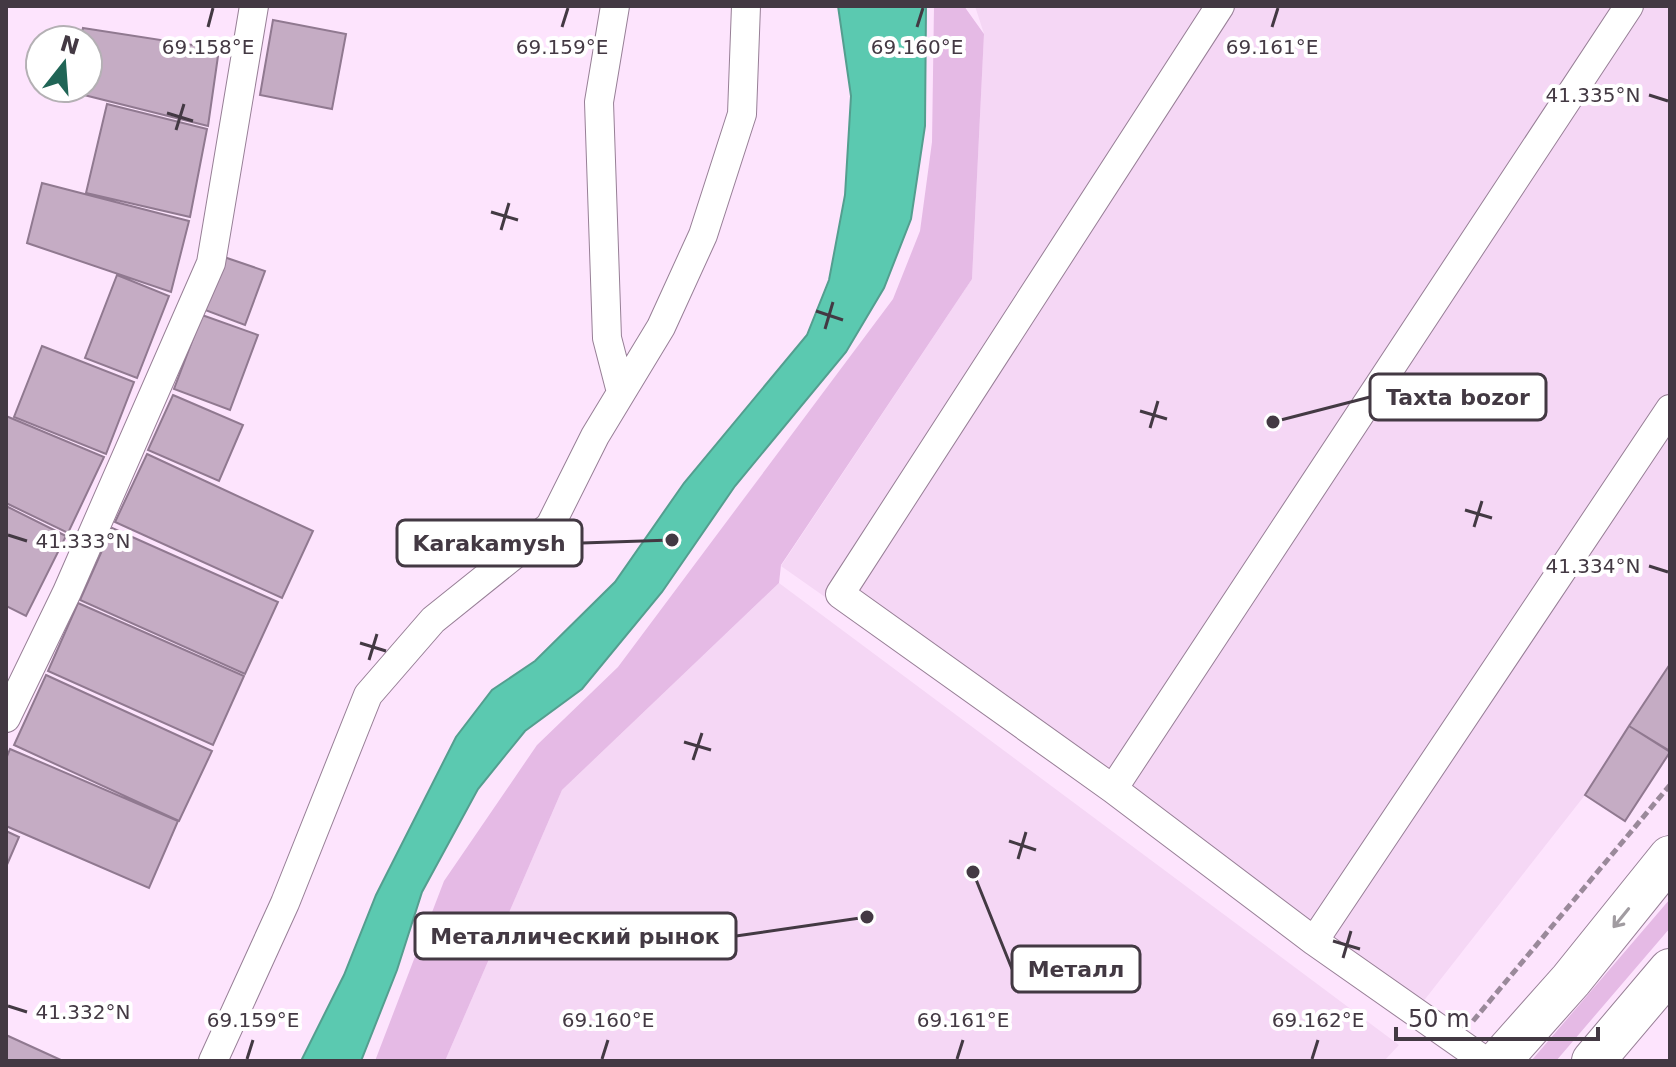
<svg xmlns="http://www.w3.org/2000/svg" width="1676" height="1067" font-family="'DejaVu Sans',sans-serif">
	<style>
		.built { fill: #f5d7f5 }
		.green { fill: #e5bae5 }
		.water { fill: #5bc9b0; stroke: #549e8f; stroke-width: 2 }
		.building { fill: #c5acc4; stroke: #907990; stroke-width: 2 }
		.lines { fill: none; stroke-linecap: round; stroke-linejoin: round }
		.minor-casing { stroke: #977f96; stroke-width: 30 }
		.highway-casing { stroke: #977f96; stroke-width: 44 }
		.path { stroke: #9a899a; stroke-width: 5; stroke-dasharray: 8 4; stroke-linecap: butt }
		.minor { stroke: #fff; stroke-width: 28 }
		.highway { stroke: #fff; stroke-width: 42 }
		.oneway { stroke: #a19ca1 }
		.ticks { fill: none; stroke: #433943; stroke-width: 3 }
		.ticks-label { font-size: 20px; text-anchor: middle; fill: #433943; stroke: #fff; stroke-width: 8; stroke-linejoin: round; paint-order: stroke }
		.leader { fill: none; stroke: #433943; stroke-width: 3 }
		.callout-dot { fill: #433943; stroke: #fff; stroke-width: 3 }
		.callout { fill: #fff; stroke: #433943; stroke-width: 3 }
		.callout-label { font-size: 22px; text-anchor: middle; font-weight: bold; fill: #433943 }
	</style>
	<rect width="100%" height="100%" fill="#fde4fd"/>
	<path class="built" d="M975,6H1670V664L1585,795L1415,1012L781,566L972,279L984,34Z
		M779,583L1399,1045L1384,1061H445L562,790Z"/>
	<path class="green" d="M934,6H964L984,34L972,279L781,565L779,583L562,790L445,1061H375L444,881L537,745L618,667L893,299L920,231L932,142Z
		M1670,899V928L1556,1061H1531Z"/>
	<path class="water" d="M838,6H926L925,126L911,219L884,288L846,352L735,486L662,592L582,689L525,731L478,789L422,892L397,970L361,1061H301L344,975L376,895L456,737L492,690L535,661L615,582L684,483L807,335L829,280L845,195L851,96Z"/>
	<path class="building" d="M273,20L346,34L332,109L260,95Z
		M83,28L219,49L208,126L68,91L69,88H88V40H80Z
		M107,104L207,129L190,217L86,193Z
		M42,183L189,221L171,292L27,243Z
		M224,257L265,271L245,325L205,310Z
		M117,275L169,296L137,378L85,358Z
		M202,315L258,335L230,410L174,389Z
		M42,346L134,382L106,454L14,417Z
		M173,395L243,425L219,481L148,450Z
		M6,416L104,457L68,533L6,503Z
		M147,454L313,531L282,598L115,522Z
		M6,506L66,536L26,616L6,606Z
		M112,528L278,602L245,674L80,600Z
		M78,603L244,676L213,745L48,671Z
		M1670,664V751L1629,726Z
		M46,675L212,751L179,821L14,745Z
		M1629,726L1670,752L1625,821L1585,795Z
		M10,749L178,821L149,888L6,826V759Z
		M6,831L19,837L6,867Z
		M6,1035L63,1061H6Z"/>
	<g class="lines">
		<defs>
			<path id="minor" d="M615,6L599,102L607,338L621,392
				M1220,6L840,594L1113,789L1314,941L1485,1061
				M6,718L67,592L211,263L254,6
				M1113,789L1629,6
				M1314,941L1670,409
				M213,1061L285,903L368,695L433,620L550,526L595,436L661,327L703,235L742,114L746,6"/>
			<path id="highway" d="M1499,1061L1571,980L1670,857
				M1593,1061L1670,970"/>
		</defs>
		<use href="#minor" class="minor-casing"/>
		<use href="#highway" class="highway-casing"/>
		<path class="path" d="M1473,1021L1670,785"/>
		<use href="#minor" class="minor"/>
		<use href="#highway" class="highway"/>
	</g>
	<defs><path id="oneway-shaft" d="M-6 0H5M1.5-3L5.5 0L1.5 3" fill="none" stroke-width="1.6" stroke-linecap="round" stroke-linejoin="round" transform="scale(2)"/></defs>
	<use class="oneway" href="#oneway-shaft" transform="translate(1621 918) rotate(129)"/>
	<path class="ticks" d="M208,27L213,8M562,27L568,8M917,27L923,8M1272,27L1278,8M1649,95L1668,101M167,113L193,121M176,130L184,104M491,212L518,220M501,230L509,203M816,311L843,320M825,329L833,302M1140,411L1167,419M1150,428L1158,401M1465,510L1492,518M1474,527L1482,501M8,535L27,541M1649,566L1668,572M360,643L386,651M369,660L377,634M684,742L711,750M693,760L702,733M1009,841L1036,850M1018,859L1026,832M1333,941L1360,949M1343,958L1351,931M8,1006L27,1012M247,1059L253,1040M602,1059L608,1040M957,1059L963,1040M1312,1059L1318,1040"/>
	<g class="ticks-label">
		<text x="208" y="54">69.158°E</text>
		<text x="562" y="54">69.159°E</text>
		<text x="917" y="54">69.160°E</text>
		<text x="1272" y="54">69.161°E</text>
		<text x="1593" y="102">41.335°N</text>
		<text x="83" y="548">41.333°N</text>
		<text x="1593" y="573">41.334°N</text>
		<text x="83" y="1019">41.332°N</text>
		<text x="253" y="1027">69.159°E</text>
		<text x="608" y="1027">69.160°E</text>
		<text x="963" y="1027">69.161°E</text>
		<text x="1318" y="1027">69.162°E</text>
	</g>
	<path class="leader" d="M1273 422L1370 397M672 540L582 543M867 917L736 936M973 872L1012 969"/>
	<g class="callout-dot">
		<circle cx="1273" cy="422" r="8"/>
		<circle cx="672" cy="540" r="8"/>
		<circle cx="867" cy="917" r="8"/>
		<circle cx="973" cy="872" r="8"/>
	</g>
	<g class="callout">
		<rect x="1370" y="374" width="176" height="46" rx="8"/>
		<rect x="397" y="520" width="185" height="46" rx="8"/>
		<rect x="415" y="913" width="321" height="46" rx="8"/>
		<rect x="1012" y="946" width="128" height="46" rx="8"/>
	</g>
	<g class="callout-label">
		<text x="1458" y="405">Taxta bozor</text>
		<text x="489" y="551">Karakamysh</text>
		<text x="575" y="944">Металлический рынок</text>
		<text x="1076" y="977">Металл</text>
	</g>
	<rect width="1676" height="1067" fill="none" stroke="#433943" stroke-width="16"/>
	<g transform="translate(64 64) rotate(17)"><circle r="38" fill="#ffffff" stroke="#b4b0b4" stroke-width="2"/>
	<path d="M0-6L14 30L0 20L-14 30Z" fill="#206556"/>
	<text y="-12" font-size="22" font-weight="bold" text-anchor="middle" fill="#433943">N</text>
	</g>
	<path d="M1396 1027v12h202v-12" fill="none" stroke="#433943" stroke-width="4"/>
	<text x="1408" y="1027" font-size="24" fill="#433943" stroke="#ffffff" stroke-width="6" paint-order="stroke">50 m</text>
</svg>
